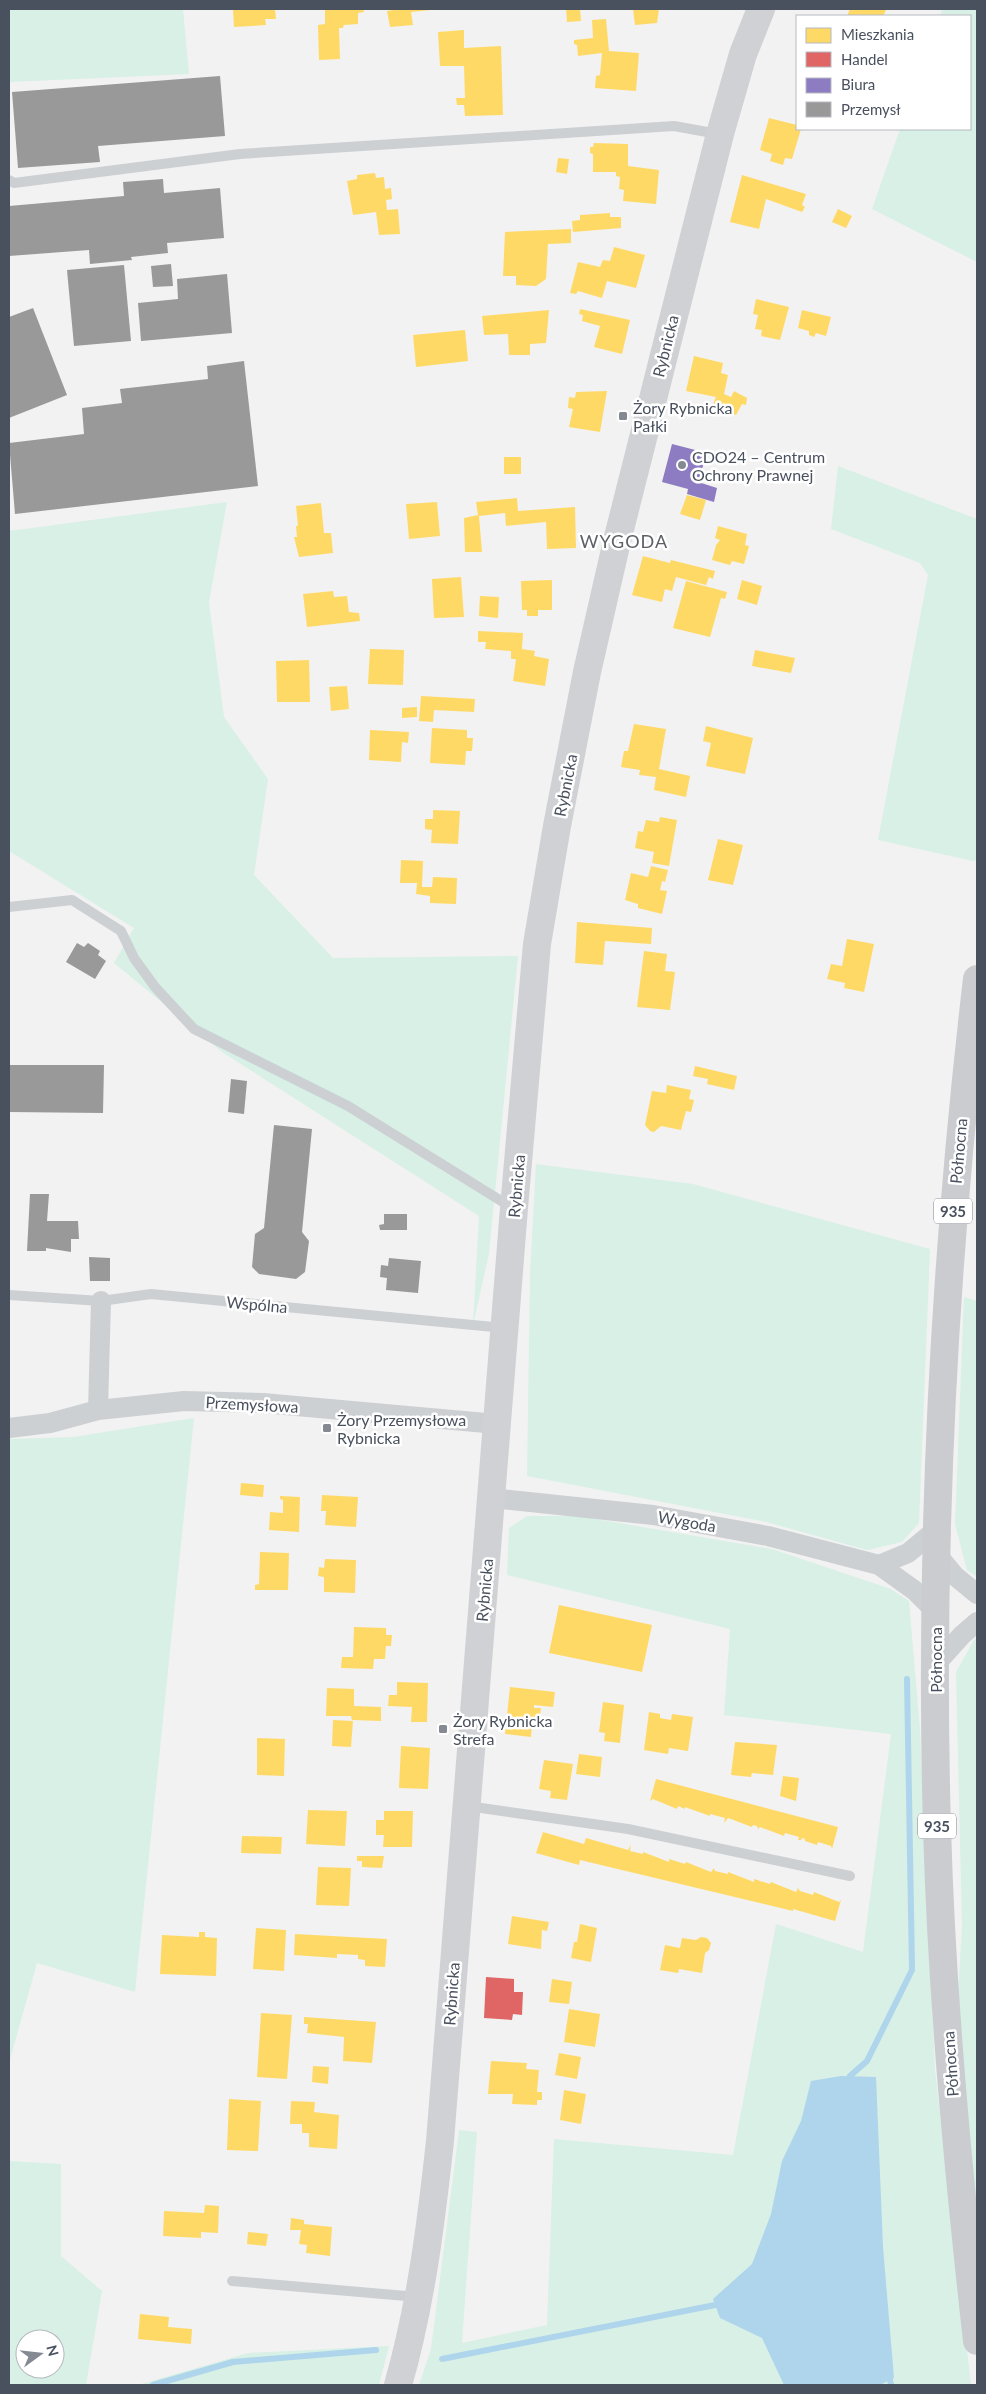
<svg xmlns="http://www.w3.org/2000/svg" width="986" height="2394" font-family="Lato,sans-serif">
	<style>
		.green { fill: #d8f0e5; fill-rule: evenodd }
		.water { fill: #aed5ec }
		.homes { fill: #ffd966 }
		.shops { fill: #e06666 }
		.offices { fill: #8e7cc3 }
		.industry { fill: #999 }
		.lines { fill: none; stroke-linecap: round; stroke-linejoin: round }
		.stream { stroke: #aed5ec; stroke-width: 6 }
		.lane { stroke: #cdd0d3; stroke-width: 10 }
		.street { stroke: #cdd0d3; stroke-width: 20 }
		.secondary { stroke: #cfd1d4; stroke-width: 28 }
		.primary { stroke: #caccd0; stroke-width: 28 }
		.poi-dot { fill: #848992; stroke: #fff; stroke-width: 2 }
		.labels { text-anchor: middle; dominant-baseline: central; stroke-width: 5; stroke-linejoin: round; paint-order: stroke }
		.shield { fill: #fff; stroke: #80858e; stroke-width: 1 }
		.shield-label { font-size: 15px; font-weight: bold; fill: #49515e }
		.street-label { font-size: 16px; fill: #49515e; stroke: #fff }
		.poi-label { font-size: 16px; fill: #49515e; stroke: #fff; text-anchor: start }
		.neighbourhood-label { font-size: 18px; letter-spacing: 1px; fill: #5d6066; stroke: #fff }
	</style>
	<rect width="100%" height="100%" fill="#f2f2f2"/>
	<path class="green" d="M9,9H183L189,74L10,82Z
		M942,9H977V262L872,209L900,129H970V16H940Z
		M838,466L977,519V860L973,861L878,840L928,575L920,563L831,529Z
		M227,502L209,602L224,717L268,779L254,875L333,958L518,956L489,1254L473,1325L479,1216L222,1052L114,963L134,928L9,851V531Z
		M536,1164L693,1184L930,1249L919,1523L902,1542L867,1550L766,1522L527,1476L530,1274Z
		M964,1297L977,1301V1577L967,1570L955,1524Z
		M194,1418L135,1992L37,1963L9,2063V1439L73,1437Z
		M527,1516H578L772,1549L891,1589L909,1601L920,1729L935,2070L971,2385H419L431,2349L459,2130L477,2132L462,2343L547,2325L554,2139L733,2155L776,1924L863,1952L891,1734L724,1715L730,1629L507,1575L509,1528Z
		M977,1638V2247L958,1992L962,1927L956,1672L974,1640Z
		M9,2161L61,2164V2256L102,2291L86,2385H9ZM25,2339H55V2369H25Z
		M389,2346L379,2385H138L248,2353Z"/>
	<path class="water" d="M841,2076L876,2077L883,2247L894,2378L880,2385H784L762,2338L720,2318L713,2299L752,2264L771,2214L782,2161L801,2121L811,2081Z"/>
	<path class="homes" d="M233,9H275L276,19H265L266,25L234,27Z
		M325,9H363L364,12L358,13V24L344,25L343,28H339L340,59L319,60L318,25L325,24Z
		M394,9H431V10L411,12L413,25L390,27L387,11L394,10Z
		M566,9H580L581,21L567,22Z
		M633,9H659L657,23L635,25Z
		M850,9H883L886,10L883,16H847Z
		M606,19L609,51L639,53L636,91L595,88L596,76L600,75L602,53L578,56L577,45L574,44V40L593,38L592,20Z
		M464,30V48L501,46L503,115L465,116L464,105H457L456,98H465L464,66H440L438,32Z
		M769,118L797,125V129H801L792,159L785,158L783,165L770,161L772,154L760,150Z
		M594,143L628,144V166L659,170L656,204L623,201L624,190L619,189L620,177L616,176V172H593V154L590,153V147H593Z
		M558,158L569,159L567,174L556,172Z
		M375,173L376,178L384,177L385,189L391,188L392,199L386,200L387,210L398,209L400,234L379,235L376,212L353,215L347,181L357,179V175Z
		M742,175L806,194L802,205L805,207L802,212L766,199L759,229L730,222Z
		M838,209L852,216L846,228L832,222Z
		M610,213V217H621V228L573,232L572,221L580,220V215Z
		M571,229V243L548,244L546,279L536,286L516,285V276H503L505,232Z
		M614,247L645,255L636,288L607,281L602,298L578,291L576,294L570,293L578,262L600,267L603,260L610,261Z
		M756,299L789,307L780,340L761,336L762,330L755,329L758,315L753,314Z
		M580,309L630,320L622,354L594,347L600,326L582,321L583,315L579,314Z
		M549,310L546,343L530,344V355H509L508,334L484,335L482,316Z
		M802,310L831,317L826,336L816,333L814,337L809,335V331L798,328Z
		M465,330L468,361L416,367L413,335Z
		M694,356L723,363L721,373L728,375L724,394L731,397L734,391L747,398L746,405L742,404L736,415L713,404L716,397L686,391Z
		M607,391L600,432L569,427L573,409L568,408L569,397L575,398L576,392Z
		M504,457H521V474H504Z
		M687,495L706,500L700,520L680,514Z
		M517,498L518,511L575,507L576,548L547,549L546,522L506,526L505,513L479,516L482,552H465L464,518L478,515L476,502Z
		M437,502L440,536L409,539L406,504Z
		M321,503L324,533H331L333,553L299,557L294,537H297L296,526H298L296,506Z
		M718,526L747,534L745,545L749,546L744,564L732,561L730,565L712,560L716,545L720,540L715,538Z
		M643,556L670,563L671,560L715,571L713,579L709,577L706,585L676,577L672,591L665,589L662,602L632,595Z
		M461,577L464,617L434,618L432,579Z
		M552,580V610H538V616H527V610H522L521,581Z
		M742,580L762,586L757,605L737,599Z
		M686,581L727,592L725,599L721,598L710,637L673,628Z
		M333,591L334,597L347,596L349,612L359,613L360,621L307,627L303,594Z
		M480,596L499,597L498,618L479,616Z
		M478,631L523,633L522,649L535,651L534,656L549,659L545,686L513,681L516,659H511V651L485,649L486,642H478Z
		M370,649L404,650L403,685L368,684Z
		M755,650L795,658L791,673L752,666Z
		M309,660L310,702H277L276,661Z
		M347,686L349,709L331,711L329,687Z
		M421,696L475,699L474,712L434,710L433,722L419,721Z
		M417,707V717L402,718V708Z
		M634,724L666,729L659,769L690,776L686,797L654,790L656,777L639,775L640,770L621,767L624,751H628Z
		M706,726L753,738L745,774L706,766L711,743L703,741Z
		M432,728L467,730V738H473L472,751H466L465,765L430,763Z
		M370,730L409,732L408,743L402,742L401,762L369,760Z
		M433,810L460,811L458,844L431,843L432,830L425,829V819H433Z
		M660,817L677,820L669,866L652,863L654,852L635,848L638,831L643,832L646,820L659,822Z
		M718,839L743,845L733,885L708,880Z
		M401,860L423,861L422,887H432L433,877L457,878L456,904L430,903V896L416,894L417,883H400Z
		M651,866L668,870L665,882L662,881L660,890L667,891L662,914L638,908V904L625,900L631,873L648,877Z
		M577,922L652,928L651,944L605,941L603,965L575,963Z
		M847,939L874,944L864,992L844,988L845,983L827,979L831,964L842,966Z
		M644,951L667,954L665,971L675,972L670,1010L637,1007Z
		M695,1066L737,1076L734,1090L707,1084L708,1079L693,1076Z
		M667,1085L691,1090L689,1099L694,1100L691,1112L686,1111L681,1130L661,1126L654,1132L650,1131L645,1125L652,1091L666,1093Z
		M241,1483L264,1485L263,1497L240,1495Z
		M322,1495L358,1497L356,1527L325,1525L326,1511H321Z
		M280,1496L300,1497L299,1532L269,1530L270,1512L283,1513V1500L280,1499Z
		M260,1552L289,1553L288,1590H255V1585L259,1584Z
		M325,1559L356,1560L355,1593L324,1592V1577L318,1576L319,1567L324,1568Z
		M559,1605L652,1625L642,1672L549,1653Z
		M354,1627L386,1628V1635H392L391,1646H386L385,1659H374L373,1669L341,1668L342,1657H353Z
		M397,1682L428,1683L427,1722H411L412,1707L388,1706L389,1695H397Z
		M510,1687L555,1692L553,1707L534,1705V1708H541L539,1723H532L531,1737L505,1734Z
		M327,1688L354,1689V1706L381,1707V1721L352,1720L351,1716H326Z
		M603,1702L624,1705L620,1743L604,1741L605,1733L599,1732Z
		M649,1712L660,1714V1718L671,1720L672,1714L693,1717L688,1751L669,1748L668,1754L644,1750Z
		M333,1720L353,1721L351,1747L332,1746Z
		M257,1738L285,1739L284,1776L257,1775Z
		M735,1742L777,1745L773,1775L752,1773L751,1777L731,1775Z
		M401,1746L430,1748L428,1789L399,1788Z
		M579,1754L602,1757L600,1777L576,1774Z
		M544,1760L573,1764L567,1800L550,1798L551,1791L539,1789Z
		M783,1776L799,1778L796,1801L780,1796Z
		M656,1779L838,1827L832,1849L831,1846L818,1842L817,1845L805,1841V1839L802,1838L801,1840H798L799,1837L785,1833L784,1836L760,1827L758,1829L757,1826L753,1825L752,1827L728,1818L724,1823L725,1818L710,1814V1816L685,1807V1809L678,1806L677,1809L653,1799L650,1801Z
		M308,1810L347,1811L345,1846L306,1844Z
		M384,1811H413L412,1847H383L384,1835H376V1820H384Z
		M543,1832L584,1844L586,1838L628,1850L631,1845L630,1851L643,1854V1852L669,1862V1859L685,1864L686,1862L711,1872L714,1868L715,1871L728,1874V1872L754,1882V1879L770,1884L771,1882L796,1892L798,1888L800,1891L813,1895L814,1892L839,1902L841,1900L835,1921L793,1909V1911L580,1860L579,1865L536,1853Z
		M242,1836L282,1837L281,1854L241,1853Z
		M357,1856H384L382,1868L362,1867V1861H357Z
		M318,1867L351,1868L349,1906L316,1905Z
		M512,1916L549,1922L547,1931L542,1930L541,1949L508,1944Z
		M580,1924L597,1928L591,1962L571,1958L574,1942H577Z
		M256,1928L286,1930L284,1971L253,1969Z
		M199,1932H205V1937L217,1938L216,1976L160,1974L162,1935L199,1937Z
		M295,1934L387,1939L385,1967L365,1966V1960L358,1959V1955L337,1954V1958L294,1955Z
		M701,1937L707,1938L711,1943L709,1950L705,1953L702,1973L679,1969L678,1973L660,1970L665,1945L680,1948L682,1938L696,1940Z
		M552,1979L572,1982L569,2004L549,2002Z
		M569,2009L600,2014L595,2047L564,2042Z
		M261,2013L292,2015L287,2079L257,2077Z
		M304,2017L376,2022L372,2063L343,2061L344,2037L307,2033L308,2024H304Z
		M559,2053L581,2057L577,2079L555,2075Z
		M491,2061L527,2063L526,2069L539,2070L537,2092H542V2100H537V2105L512,2104L513,2094H488Z
		M313,2066L329,2067L328,2084L312,2082Z
		M564,2090L586,2094L581,2124L560,2120Z
		M229,2099L261,2101L258,2151L227,2150Z
		M291,2101L315,2102L314,2112L339,2115L337,2149L309,2147V2133H302V2124H290Z
		M205,2205L219,2206L218,2233L201,2232V2238L163,2236L164,2211L204,2213Z
		M291,2218L304,2220V2224L332,2227L330,2256L306,2253L307,2245L299,2244L301,2230H290Z
		M248,2232L268,2234L266,2246L247,2244Z
		M140,2314L169,2317L168,2327L192,2329L191,2344L138,2339Z"/>
	<path class="shops" d="M486,1977L514,1979V1992H523L522,2015L513,2014L512,2020L484,2018Z"/>
	<path class="offices" d="M672,444L707,453L698,482L717,488L714,502L687,494L688,489L662,482Z"/>
	<path class="industry" d="M220,76L225,136L98,146L100,162L18,168L12,92Z
		M163,179L164,193L220,188L224,238L167,243L168,253L131,257L132,260L90,264L89,250L9,256V206L124,196L123,182Z
		M171,264L173,286L153,287L151,266Z
		M124,265L131,341L74,346L67,270Z
		M227,274L232,333L141,341L138,303L178,299L177,279Z
		M33,308L67,395L9,418V317Z
		M244,361L258,486L15,514L9,443L84,434L82,408L122,403L120,389L208,379L207,366Z
		M77,943L84,947L88,943L100,951L98,955L106,961L95,979L66,962Z
		M9,1065H104L103,1113L9,1112Z
		M231,1079L247,1081L244,1114L228,1112Z
		M274,1125L312,1129L302,1232L309,1241L305,1272L296,1279L259,1274L252,1267L255,1234L264,1228Z
		M30,1194H49L47,1221H78L79,1239H71V1252L46,1248V1251H27Z
		M384,1214H407V1230H380L379,1225L384,1224Z
		M89,1257L110,1258V1281H90Z
		M389,1258L421,1261L418,1293L386,1290L387,1278L380,1277L381,1265L388,1266Z"/>
	<g class="lines">
		<path class="stream" d="M850,2076L867,2061L912,1970L907,1679
			M442,2359L715,2305
			M890,2380L891,2385
			M153,2385L233,2362L376,2350"/>
		<path class="lane" d="M9,180L14,183L240,154L674,126L718,134
			M9,907L72,900L121,931L134,958L155,987L194,1029L348,1106L511,1207
			M9,1295L101,1301L151,1294L504,1328
			M467,1806L628,1829L850,1876
			M232,2281L418,2297"/>
		<path class="street" d="M98,1410L101,1301
			M9,1428L50,1423L98,1410L184,1401L263,1403L497,1424
			M491,1498L653,1515L768,1536L879,1565L914,1590L935,1611
			M936,1553L955,1576L977,1594
			M879,1565L908,1553L937,1529
			M934,1666L962,1635L977,1622"/>
		<path class="secondary" d="M398,2385C421,2305 431,2223 440,2141L514,1208L537,944L557,826L587,672L617,541L720,134L743,54L761,9"/>
		<path class="primary" d="M977,979C944,1261 929,1544 937,1828C942,2000 958,2170 977,2341"/>
	</g>
	<g class="poi-dot">
		<rect x="618" y="411" width="10" height="10" rx="2.5"/>
		<circle cx="682" cy="465" r="5"/>
		<rect x="322" y="1423" width="10" height="10" rx="2.5"/>
		<rect x="438" y="1724" width="10" height="10" rx="2.5"/>
	</g>
	<g class="labels">
		<g class="shield">
			<rect x="934" y="1198.5" width="38" height="25" rx="4"/>
			<rect x="918" y="1813.5" width="38" height="25" rx="4"/>
		</g>
		<g class="shield-label">
			<text x="953" y="1211">935</text>
			<text x="937" y="1826">935</text>
		</g>
		<g class="street-label">
			<text transform="translate(665 346) rotate(-76)">Rybnicka</text>
			<text transform="translate(565 785) rotate(-79)">Rybnicka</text>
			<text transform="translate(958 1151) rotate(-85)">Północna</text>
			<text transform="translate(516 1186) rotate(-85)">Rybnicka</text>
			<text transform="translate(257 1304) rotate(5)">Wspólna</text>
			<text transform="translate(252 1404) rotate(3)">Przemysłowa</text>
			<text transform="translate(687 1521) rotate(10)">Wygoda</text>
			<text transform="translate(484 1590) rotate(-85)">Rybnicka</text>
			<text transform="translate(935 1660) rotate(-90)">Północna</text>
			<text transform="translate(451 1994) rotate(-86)">Rybnicka</text>
			<text transform="translate(950 2064) rotate(-94)">Północna</text>
		</g>
		<g class="poi-label">
			<text x="633" y="407">Żory Rybnicka<tspan x="633" dy="18">Pałki</tspan></text>
			<text x="692" y="456">CDO24 – Centrum<tspan x="692" dy="18">Ochrony Prawnej</tspan></text>
			<text x="337" y="1419">Żory Przemysłowa<tspan x="337" dy="18">Rybnicka</tspan></text>
			<text x="453" y="1720">Żory Rybnicka<tspan x="453" dy="18">Strefa</tspan></text>
		</g>
		<g class="neighbourhood-label">
			<text x="624" y="541">WYGODA</text>
		</g>
	</g>
	<rect width="986" height="2394" fill="none" stroke="#49515e" stroke-width="20"/>
	<rect x="796" y="15" width="175" height="115" fill="#ffffff" stroke="#b6b9bf"/>
	<rect x="806" y="28" width="25" height="15" fill="#ffd966" stroke="#b6b9bf"/>
	<text x="841" y="40" font-size="15" fill="#49515e">Mieszkania</text>
	<rect x="806" y="52" width="25" height="15" fill="#e06666" stroke="#b6b9bf"/>
	<text x="841" y="65" font-size="15" fill="#49515e">Handel</text>
	<rect x="806" y="78" width="25" height="15" fill="#8e7cc3" stroke="#b6b9bf"/>
	<text x="841" y="90" font-size="15" fill="#49515e">Biura</text>
	<rect x="806" y="102" width="25" height="15" fill="#999999" stroke="#b6b9bf"/>
	<text x="841" y="115" font-size="15" fill="#49515e">Przemysł</text>
	<g transform="translate(40 2354) rotate(75)"><circle r="24" fill="#ffffff" stroke="#b6b9bf"/>
	<path d="M0-4L9 19L0 12L-9 19Z" fill="#848992"/>
	<text y="-8" font-size="14" font-weight="bold" text-anchor="middle" fill="#49515e">N</text>
	</g>
</svg>
